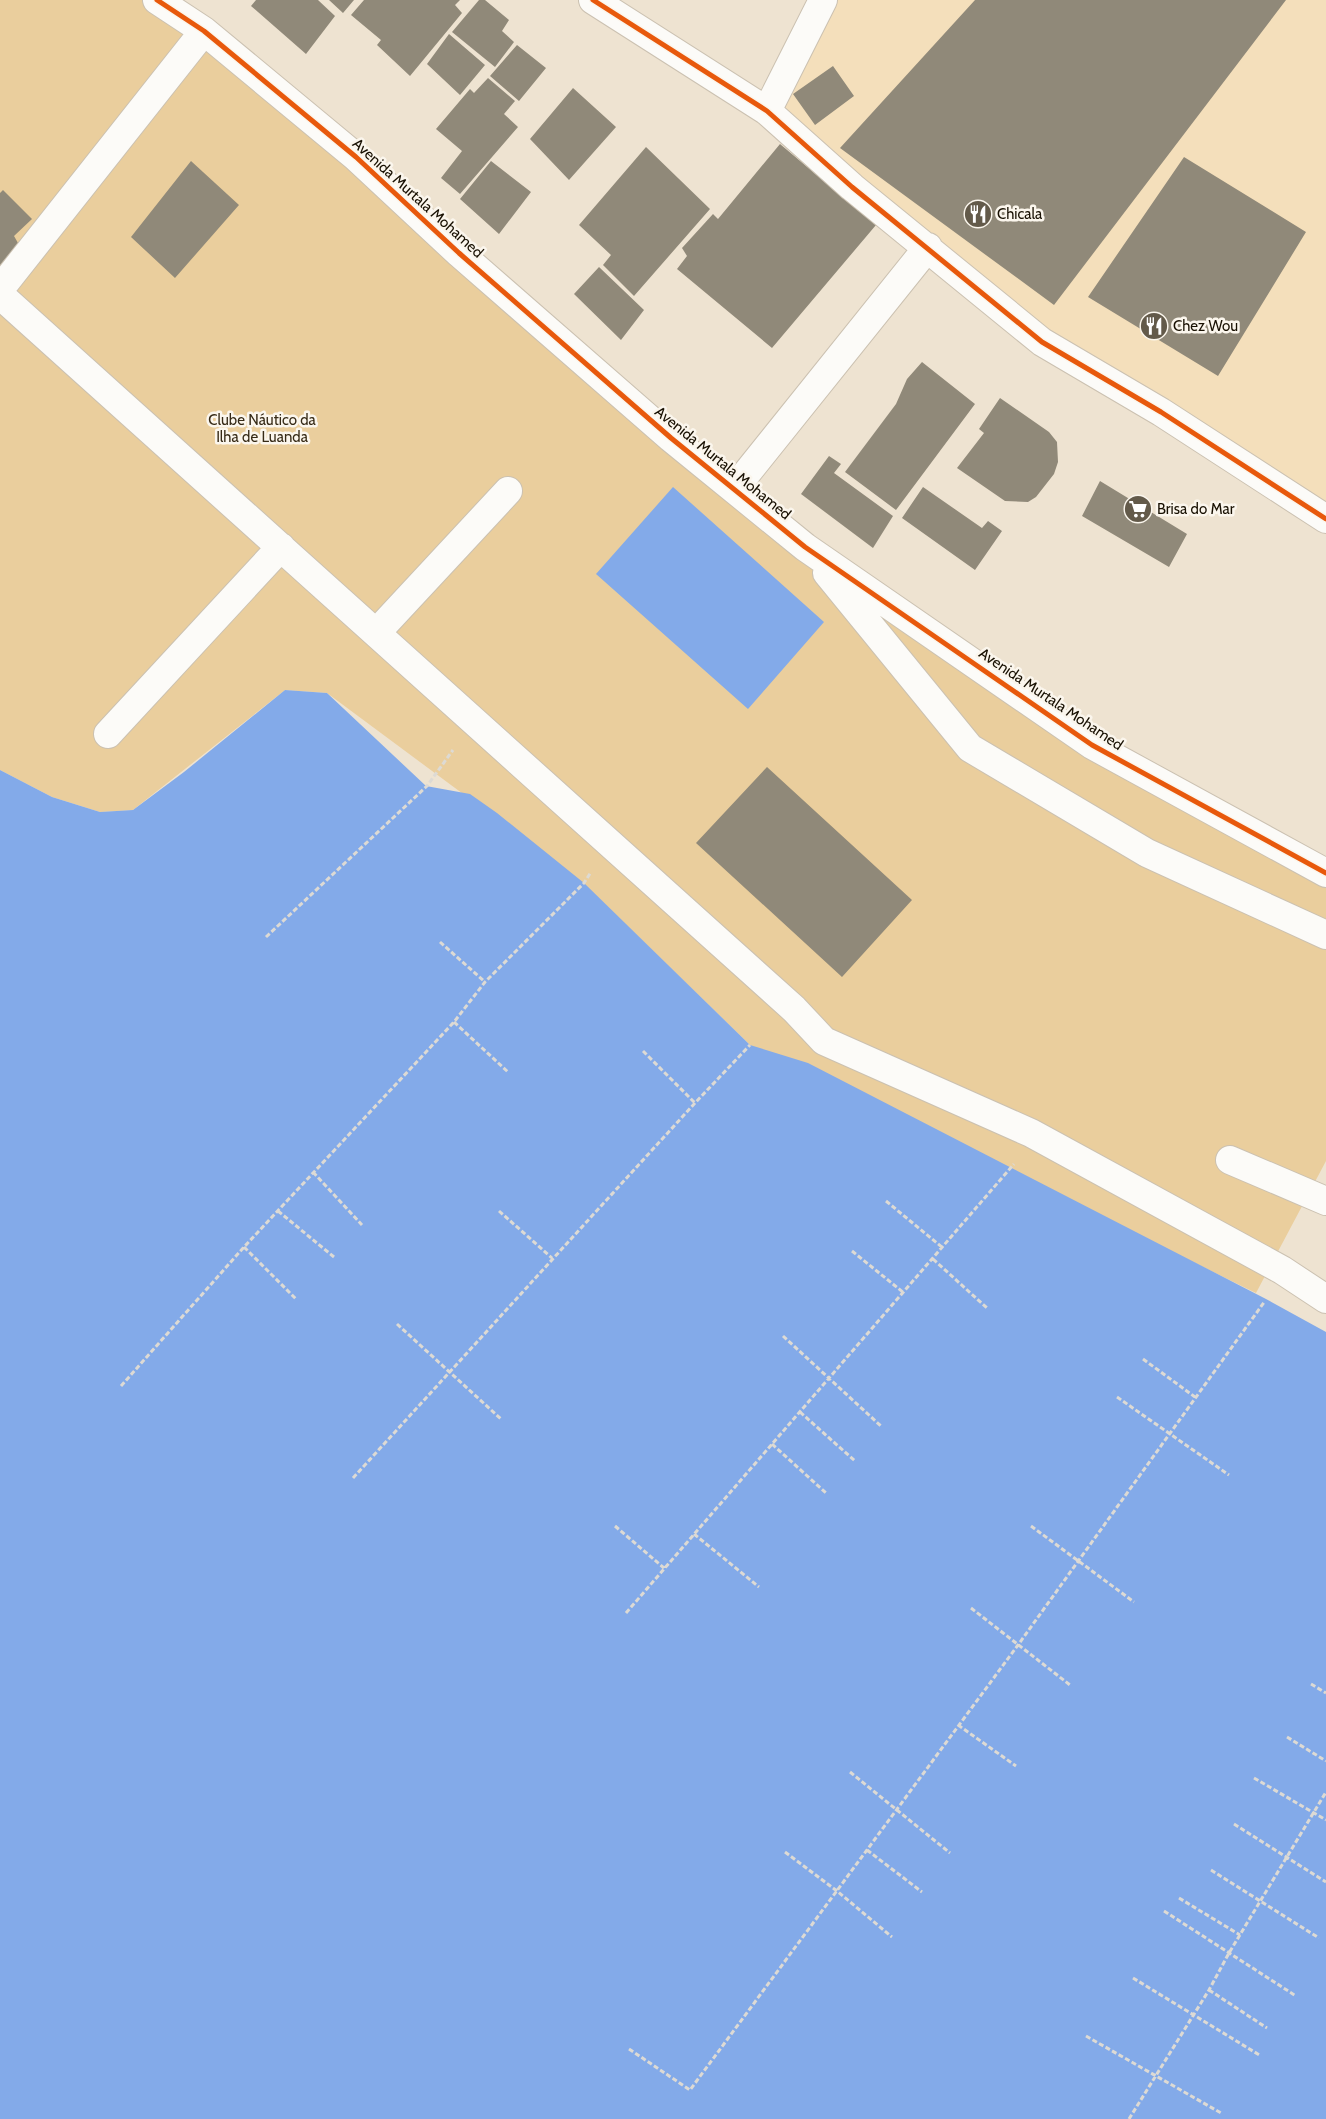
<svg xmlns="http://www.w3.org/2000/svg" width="1326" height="2119" font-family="Cabin,sans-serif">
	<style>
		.built { fill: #f4dfbb }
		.green { fill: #eace9d }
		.water { fill: #83aae9 }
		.building { fill: #908979 }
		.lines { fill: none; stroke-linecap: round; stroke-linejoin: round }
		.minor-casing { stroke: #cbc1b1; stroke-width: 30 }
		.path { stroke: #dddad4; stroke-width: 3; stroke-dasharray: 5 2.5; stroke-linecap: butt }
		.minor { stroke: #fcfbf8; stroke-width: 28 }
		.cycleway-casing { stroke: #fbf6ed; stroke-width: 8 }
		.cycleway { stroke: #e8590c; stroke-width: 5 }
		.labels { text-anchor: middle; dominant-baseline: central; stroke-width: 5; stroke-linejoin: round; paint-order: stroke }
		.street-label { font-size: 15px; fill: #181002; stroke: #fbf6ed }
		.poi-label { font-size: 15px; fill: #181002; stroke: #fbf6ed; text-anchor: start }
		.park-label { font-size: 15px; fill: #362a16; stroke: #fbf6ed }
	</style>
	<rect width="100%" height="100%" fill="#eee3d1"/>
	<path class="built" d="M823,0H1326V519L1042,342L767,111Z"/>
	<path class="green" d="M0,0H157L805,547L1092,745L1326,873V1161L1256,1293L750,1045L583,883L327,693L285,690L133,810L100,812L52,797L0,770Z"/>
	<path class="water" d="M673,487L824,622L748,709L596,574Z
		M285,690L327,693L426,786L470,794L497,813L584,883L750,1045L808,1063L1266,1299L1326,1332V2119H0V770L52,797L100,812L133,810L184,772Z"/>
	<path class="building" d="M256,0H318L335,16L306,54L251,6Z
		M329,0H354L343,13Z
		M364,0H460L455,5L462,13L410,76L377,45L381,40L351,15Z
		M479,0H485L509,20L502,31L514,42L495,67L452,32Z
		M975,0H1286L1054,305L840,148Z
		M449,34L485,65L460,95L427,64Z
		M517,45L546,68L519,101L490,76Z
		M833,66L854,96L815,125L793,94Z
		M488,78L515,101L504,114L518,127L460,194L441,178L462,151L436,129L470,89L474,93Z
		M573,88L616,127L569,180L530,139Z
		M780,144L876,225L772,348L677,269L687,256L682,248L713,214L718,219Z
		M646,147L710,209L634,296L603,265L611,255L579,225Z
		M1184,157L1306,232L1218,376L1088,297Z
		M191,161L239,205L175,278L131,237Z
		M491,161L531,192L499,234L460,199Z
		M3,190L32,219L14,236L18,243L11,262L0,274V193Z
		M599,267L644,310L621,340L574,294Z
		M922,362L975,404L896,510L845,472L896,404L907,379Z
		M1000,398L1049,432L1057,442L1058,462L1054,474L1036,497L1028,502L1005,501L957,468L984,433L979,429Z
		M829,456L841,464L834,473L893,516L873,548L801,494Z
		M1100,481L1187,534L1169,567L1082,516Z
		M923,487L982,528L988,521L1002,531L975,570L902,518Z
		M767,767L912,900L842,977L696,843Z"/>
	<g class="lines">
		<defs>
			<path id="minor" d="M157,0L204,31L356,157L459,253L671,438L805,547L1092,745L1326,873
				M593,0L767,111L852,187L1042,342L1161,412L1326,519
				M767,111L823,0
				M0,289L204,31
				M0,295L794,1009L824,1041L1031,1133L1282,1270L1326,1299
				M734,489L928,247
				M827,573L970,748L1147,853L1326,935
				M376,633L508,491
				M108,734L281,547
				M1230,1160L1326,1201"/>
		</defs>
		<use href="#minor" class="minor-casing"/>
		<path class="path" d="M266,937L427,786L453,750
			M440,942L485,982
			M454,1022L508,1072
			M643,1051L695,1103
			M313,1172L362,1225
			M886,1201L943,1248
			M278,1211L334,1257
			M499,1211L552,1258
			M244,1247L296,1299
			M852,1251L904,1293
			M933,1259L987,1308
			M397,1324L501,1419
			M783,1336L882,1427
			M1143,1359L1195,1397
			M121,1386L244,1247L454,1022L485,982L584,883L591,872
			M1117,1397L1229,1475
			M800,1412L855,1461
			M772,1444L826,1493
			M353,1478L695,1103L750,1045
			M615,1526L664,1568
			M1031,1526L1134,1602
			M694,1534L759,1587
			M971,1608L1070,1685
			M626,1613L1014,1164
			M1311,1684L1326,1693
			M958,1725L1016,1766
			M1287,1737L1326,1761
			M850,1772L950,1853
			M1254,1778L1326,1820
			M1234,1824L1326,1882
			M867,1850L922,1892
			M785,1852L837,1891L892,1937
			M1211,1870L1319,1938
			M1179,1898L1240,1935
			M1164,1911L1296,1996
			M1133,1978L1261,2056
			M1209,1990L1267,2028
			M1086,2036L1221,2113
			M629,2049L690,2090L1018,1645L1265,1301
			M1129,2119L1209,1990L1229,1953L1326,1792"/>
		<use href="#minor" class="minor"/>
		<defs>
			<path id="cycleway" d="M157,0L204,31L356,157L459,253L671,438L805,547L1092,745L1326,873
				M593,0L767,111L852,187L1042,342L1161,412L1326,519"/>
		</defs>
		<use href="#cycleway" class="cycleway-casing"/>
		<use href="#cycleway" class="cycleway"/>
	</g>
	<defs>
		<symbol id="restaurant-disc" viewBox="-11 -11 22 22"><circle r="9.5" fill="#635a4a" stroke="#fbf6ed"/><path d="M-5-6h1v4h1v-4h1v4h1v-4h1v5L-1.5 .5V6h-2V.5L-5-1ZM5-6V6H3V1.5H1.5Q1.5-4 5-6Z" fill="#fff"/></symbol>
		<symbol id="supermarket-disc" viewBox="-11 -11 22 22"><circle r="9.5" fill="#635a4a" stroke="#fbf6ed"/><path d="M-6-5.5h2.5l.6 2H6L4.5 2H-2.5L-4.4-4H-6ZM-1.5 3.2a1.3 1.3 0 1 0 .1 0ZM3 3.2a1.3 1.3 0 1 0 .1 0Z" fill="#fff"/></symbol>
	</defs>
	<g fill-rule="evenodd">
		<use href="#restaurant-disc" x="962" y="198" width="32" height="32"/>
		<use href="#restaurant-disc" x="1138" y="310" width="32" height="32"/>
		<use href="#supermarket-disc" x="1122" y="493" width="32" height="32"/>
	</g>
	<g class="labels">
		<g class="street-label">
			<text transform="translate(418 198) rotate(42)">Avenida Murtala Mohamed</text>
			<text transform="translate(723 463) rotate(39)">Avenida Murtala Mohamed</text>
			<text transform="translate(1051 699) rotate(34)">Avenida Murtala Mohamed</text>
		</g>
		<g class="poi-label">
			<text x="997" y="214">Chicala</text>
			<text x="1173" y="326">Chez Wou</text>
			<text x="1157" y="509">Brisa do Mar</text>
		</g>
		<g class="park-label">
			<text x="262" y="420">Clube Náutico da<tspan x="262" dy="17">Ilha de Luanda</tspan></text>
		</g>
	</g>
</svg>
